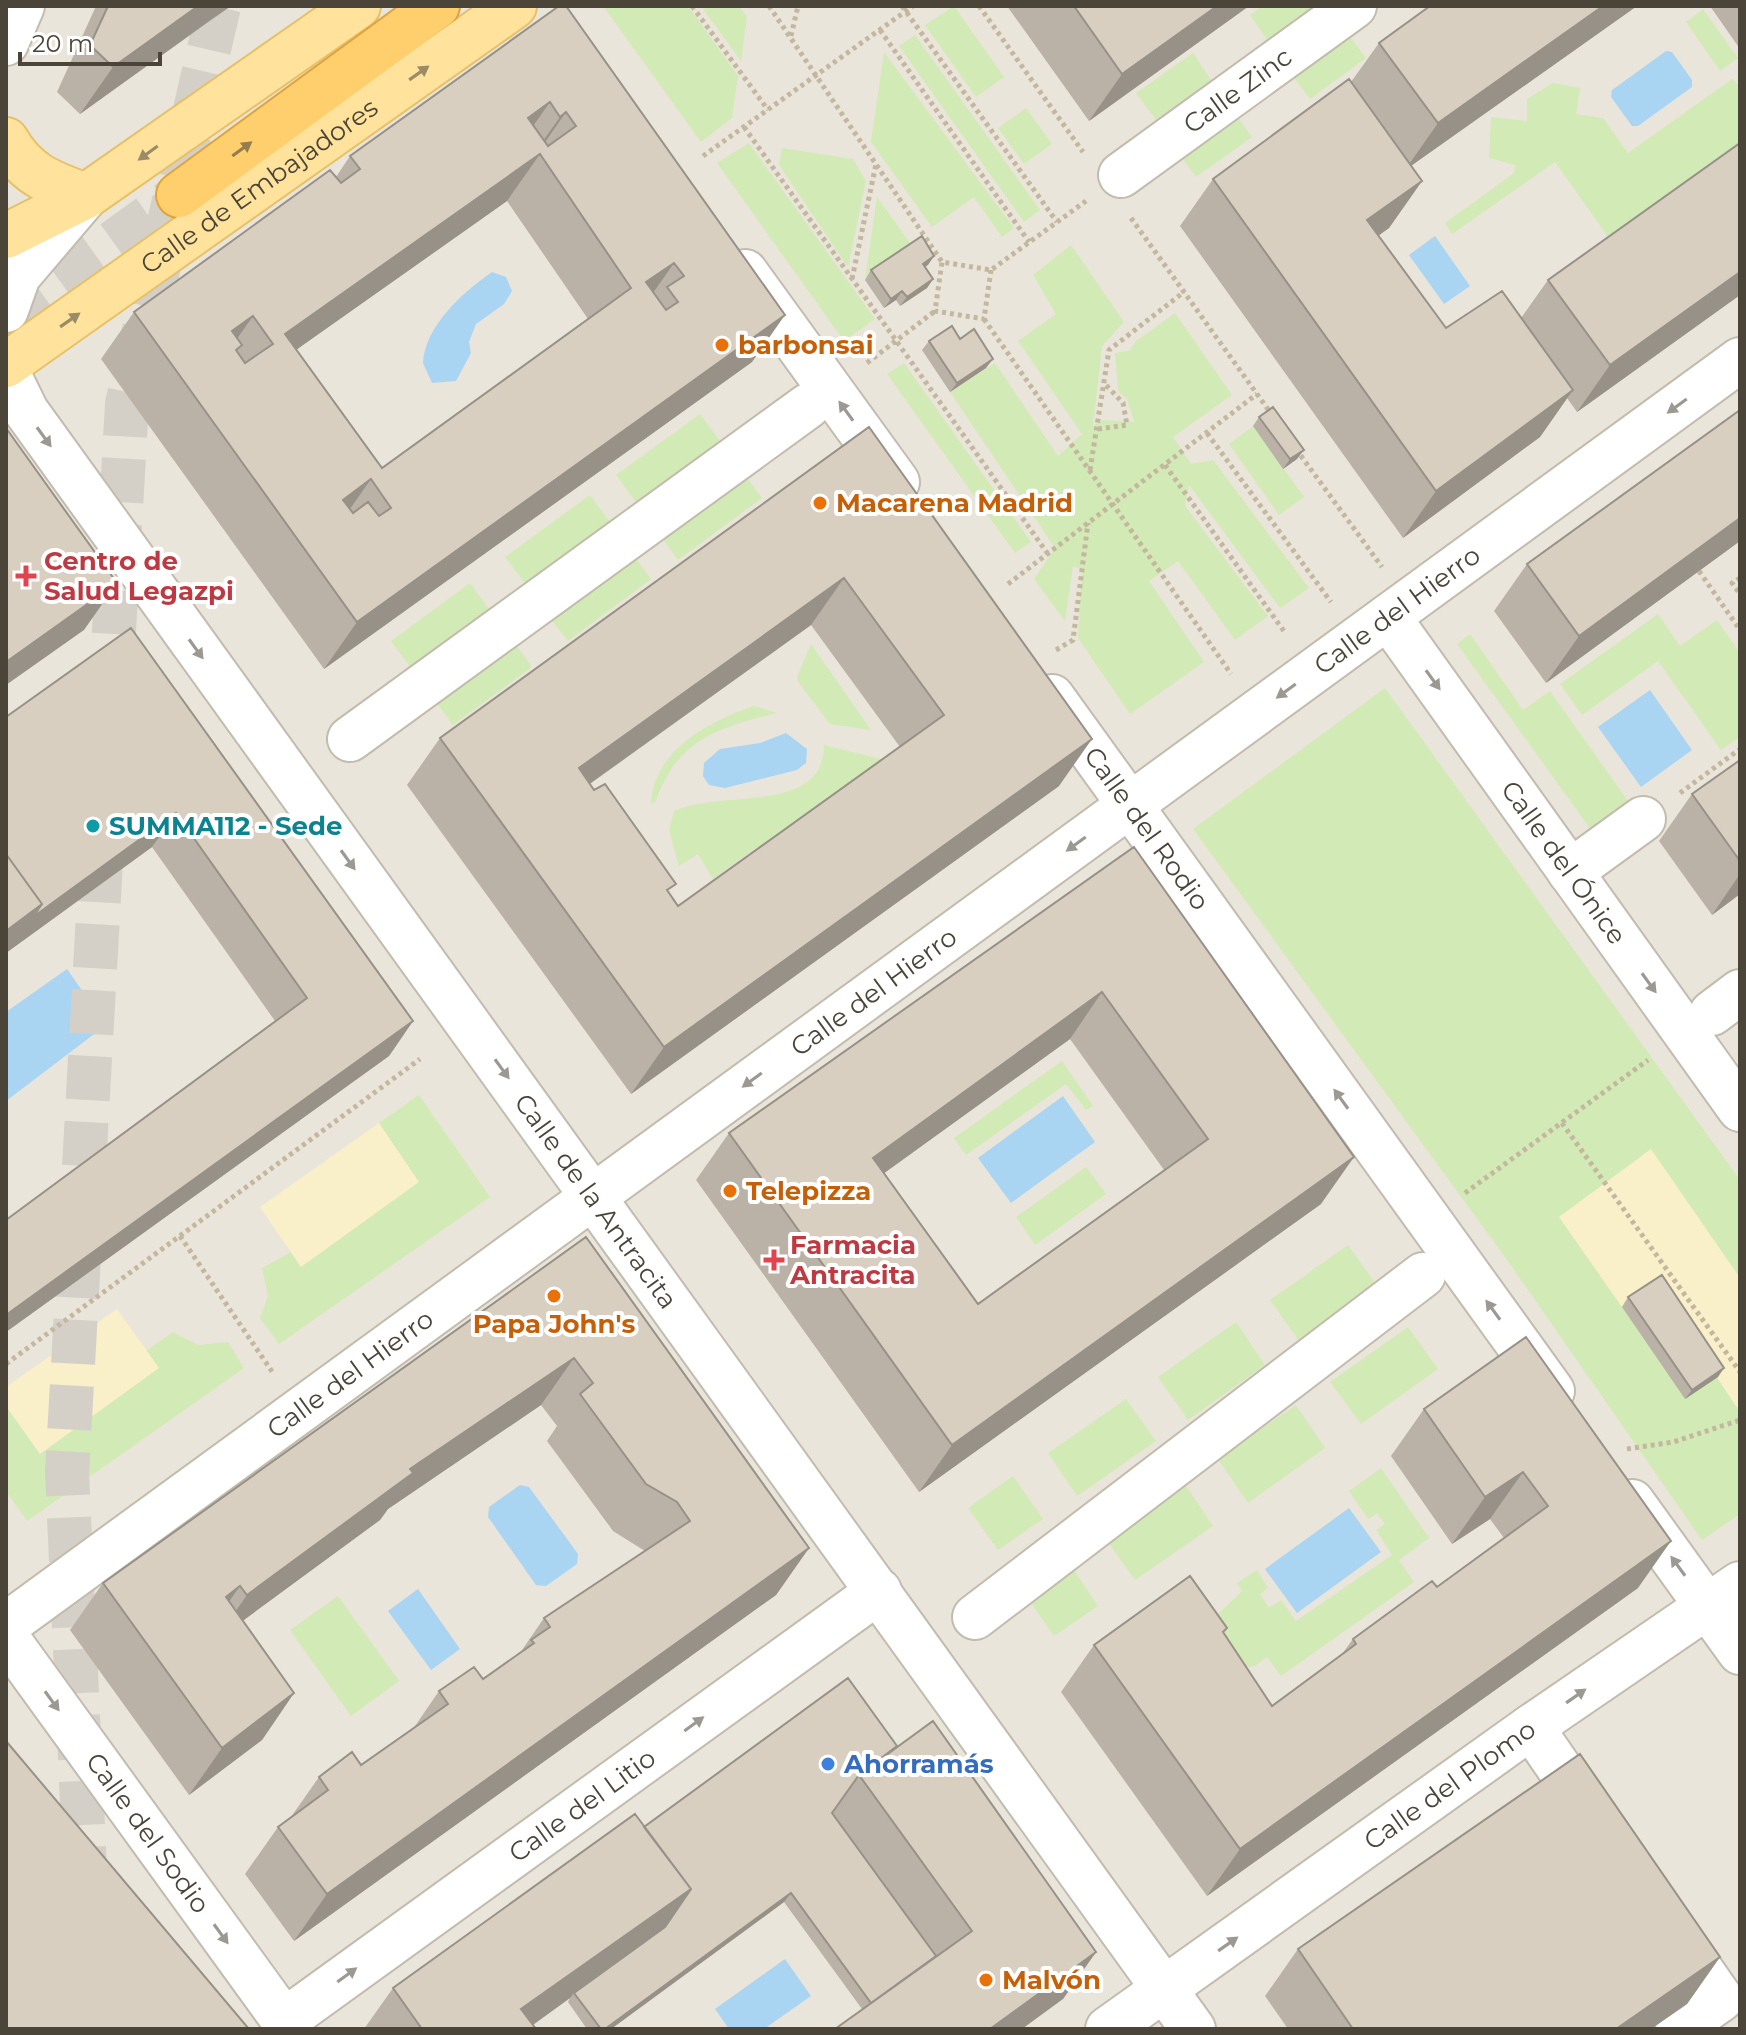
<svg xmlns="http://www.w3.org/2000/svg" width="1746" height="2035" font-family="Montserrat,sans-serif">
	<style>
		.residential { fill: #eae5da }
		.green { fill: #d2eab5 }
		.sand { fill: #f9efc9 }
		.water { fill: #a9d4f2 }
		.lines { fill: none; stroke-linecap: round; stroke-linejoin: round }
		.highway-tunnel { stroke: #d4d0c8; stroke-width: 44; stroke-dasharray: 44 22; stroke-linecap: butt }
		.minor-casing { stroke: #c2bbae; stroke-width: 48 }
		.major-casing { stroke: #e6c16a; stroke-width: 48 }
		.highway-casing { stroke: #e0a43c; stroke-width: 48 }
		.path { stroke: #c4b79f; stroke-width: 5; stroke-dasharray: 4 4; stroke-linecap: butt }
		.minor { stroke: #fff; stroke-width: 44 }
		.major { stroke: #ffe39c; stroke-width: 44 }
		.highway { stroke: #ffcf6e; stroke-width: 44 }
		.wall { fill: #bab2a6; fill-rule: evenodd }
		.shaded-wall { fill: #979187 }
		.building { fill: #d8cfc1; stroke: #979187; stroke-width: 2; fill-rule: evenodd }
		.oneway { fill: #9c8c66 }
		.oneway2 { fill: #937c4e }
		.oneway3 { fill: #9c9892 }
		.food-dot { fill: #e8710a; stroke: #fff; stroke-width: 3 }
		.health-dot { fill: #e0444e; stroke: #fff; stroke-width: 3 }
		.culture-dot { fill: #0f9aa8; stroke: #fff; stroke-width: 3 }
		.shop-dot { fill: #3f7fe0; stroke: #fff; stroke-width: 3 }
		.labels { text-anchor: middle; dominant-baseline: central; stroke-width: 8; stroke-linejoin: round; paint-order: stroke }
		.street-label { font-size: 26px; fill: #4b4439; stroke: #fff }
		.food-label { font-size: 26px; font-weight: bold; fill: #c56008; stroke: #fff; text-anchor: start }
		.health-label { font-size: 26px; font-weight: bold; fill: #be3a42; stroke: #fff; text-anchor: start }
		.culture-label { font-size: 26px; font-weight: bold; fill: #0d838f; stroke: #fff; text-anchor: start }
		.shop-label { font-size: 26px; font-weight: bold; fill: #366cbe; stroke: #fff; text-anchor: start }
	</style>
	<rect width="100%" height="100%" fill="#f6f3ec"/>
	<path class="residential" d="M6,6H1740V2029H6Z"/>
	<path class="green" d="M603,6H688L738,76L732,118L701,142Z
		M701,6H739L747,17L741,61Z
		M954,6L1004,77L976,97L925,25Z
		M1263,6H1318L1268,41L1250,15Z
		M1703,9L1738,58L1720,71L1686,22Z
		M1348,34L1366,58L1310,99L1292,75Z
		M915,35L1040,210L1024,222L899,46Z
		M884,52L1014,228L1002,237L974,197L932,227L871,142Z
		M1193,53L1211,80L1156,120L1136,93Z
		M1732,79L1740,87V160L1616,248L1555,162L1452,234L1445,223L1514,173L1515,165L1489,158L1491,117L1527,121V99L1553,83L1580,88L1576,114L1603,118L1628,153Z
		M1026,108L1052,144L1024,164L998,128Z
		M1234,112L1252,137L1196,177L1178,153Z
		M749,143L875,319L844,341L717,163Z
		M782,148L853,159L866,181L848,267L779,165Z
		M877,197L913,247L865,280Z
		M1071,245L1124,322L1102,346L1093,426L1103,420L1134,422L1127,399L1118,391L1115,353L1129,351L1136,341L1175,313L1232,395L1173,437L1191,464L1213,460L1309,588L1280,608L1189,485L1185,506L1268,616L1235,640L1178,561L1149,581L1204,662L1130,714L1078,638L1082,569L1073,566L1065,621L1034,579L1055,548L950,392L995,363L1058,456L1082,434L1018,341L1056,314L1033,275Z
		M904,363L1031,542L1015,553L887,374Z
		M700,414L722,444L638,505L616,475Z
		M1253,426L1304,497L1279,515L1229,444Z
		M741,470L762,498L678,560L658,532Z
		M590,495L612,525L528,587L505,557Z
		M631,552L651,579L568,641L547,614Z
		M470,583L492,613L413,671L391,641Z
		M1658,614L1680,646L1717,620L1740,653V737L1721,750L1658,661L1582,715L1560,684Z
		M1470,634L1523,710L1550,691L1635,811L1597,838L1457,644Z
		M512,639L532,667L453,725L433,698Z
		M811,644L871,730L830,724L799,683L797,677Z
		M1385,688L1740,1180V1514L1702,1540L1505,1257L1193,829Z
		M754,706L777,713C718,728 677,739 655,803H651C654,750 709,721 754,706Z
		M824,745L893,762L764,856L757,847L713,879L698,854L679,866L669,830L674,811C723,789 824,815 824,745Z
		M1062,1061L1093,1106L1086,1110L1066,1084L966,1155L954,1138Z
		M419,1095L490,1197L279,1344L260,1318L268,1296L262,1268L291,1252L300,1266L418,1182L379,1123Z
		M1086,1167L1106,1194L1035,1245L1016,1217Z
		M1348,1245L1378,1287L1300,1342L1270,1300Z
		M1236,1322L1265,1365L1188,1420L1158,1377Z
		M1408,1327L1438,1369L1361,1424L1330,1382Z
		M173,1332L198,1345L228,1342L244,1368L27,1521L6,1491V1406L40,1454L158,1368L146,1351Z
		M1126,1399L1156,1441L1077,1496L1048,1453Z
		M1296,1405L1325,1448L1248,1503L1218,1459Z
		M1381,1468L1429,1538L1399,1560L1414,1582L1281,1676L1267,1657L1255,1666L1237,1668L1210,1622L1242,1591L1237,1583L1257,1570L1268,1588L1260,1594L1269,1608L1281,1600L1296,1621L1392,1555L1376,1530L1385,1524L1377,1513L1368,1519L1349,1491Z
		M1013,1476L1043,1519L998,1550L968,1508Z
		M1184,1483L1213,1526L1135,1580L1105,1538Z
		M1069,1563L1098,1606L1054,1636L1025,1594Z
		M338,1596L399,1681L351,1716L290,1630Z"/>
	<path class="sand" d="M379,1123L419,1182L301,1267L260,1207Z
		M1651,1149L1740,1278V1412L1655,1285L1622,1307L1559,1217Z
		M117,1309L159,1368L40,1454L6,1406V1387Z"/>
	<path class="water" d="M1666,51L1672,52L1692,80V87L1638,126H1632L1611,97L1612,90Z
		M1435,236L1470,286L1444,304L1409,255Z
		M492,272L506,277L512,291L504,304L476,324L469,342L471,353L456,381L432,383L423,363C425,326 463,292 492,272Z
		M1650,690L1692,750L1641,787L1598,727Z
		M786,733L807,749L806,763L797,770L725,788L709,785L703,776L704,763L720,749L760,743Z
		M67,969L106,1025L6,1101V1012Z
		M1063,1096L1095,1142L1011,1203L978,1158Z
		M520,1485L529,1487L578,1554L577,1564L546,1586L536,1585L488,1517L489,1507Z
		M1349,1508L1381,1552L1297,1613L1265,1569Z
		M418,1589L460,1649L431,1670L388,1611Z
		M785,1959L811,1996L764,2029H729L715,2009Z"/>
	<g class="lines">
		<path class="highway-tunnel" d="M6,319L179,195
			M110,700L127,404L219,6
			M86,1891L67,1473L103,825"/>
		<defs>
			<g id="minor">
				<path d="M6,43L22,6"/>
				<path id="s1" d="M1121,175L1354,6"/>
				<path d="M745,272L897,482"/>
				<path d="M6,310L18,276L86,196"/>
				<path id="s2" d="M6,370L26,411L1193,2029"/>
				<path id="s3" d="M1388,617L1740,1109"/>
				<path id="s4" d="M1052,697L1552,1391"/>
				<path d="M350,739L808,406"/>
				<path d="M1570,872L1643,819"/>
				<path d="M1712,1013L1740,992"/>
				<path d="M1632,1502L1740,1652"/>
				<path d="M975,1617L1423,1275"/>
				<path id="s5" d="M6,1625L1740,360"/>
				<path id="s6" d="M6,1637L290,2029"/>
				<path d="M1531,1727L1593,1817"/>
				<path d="M1672,1929L1721,1999L1678,2029"/>
				<path id="s7" d="M284,2021L879,1591"/>
				<path id="s8" d="M1108,2029L1531,1727L1740,1584"/>
			</g>
			<g id="major">
				<path d="M6,140C26,175 50,183 86,196"/>
				<path d="M6,236L86,196L358,6"/>
				<path id="s9" d="M6,365L514,6"/>
			</g>
			<path id="highway" d="M179,195L437,6"/>
		</defs>
		<use href="#minor" class="minor-casing"/>
		<use href="#major" class="major-casing"/>
		<use href="#highway" class="highway-casing"/>
		<path class="path" d="M692,6L768,110
			M769,6L942,262
			M902,6L1057,222
			M979,6L1083,152
			M880,30L1029,242
			M791,36L798,6
			M744,127L1048,554
			M703,156L913,6
			M1131,218L1272,415
			M991,270L984,319L935,311L942,262L991,270L1086,201
			M852,279L876,164
			M984,319L1231,674
			M867,363L935,311
			M1098,429L1127,425L1123,403L1104,383
			M1207,433L1331,602
			M1296,449L1382,567
			M1165,465L1286,634
			M1090,470L1109,350L1184,292
			M1699,571L1740,630
			M1740,578L1732,583L1740,594
			M1008,584L1257,394
			M1056,650L1073,640L1088,523
			M1680,793L1740,749
			M1562,1123L1740,1372
			M1465,1193L1648,1060
			M180,1236L273,1373
			M6,1364L420,1059
			M1627,1449L1673,1442L1740,1420"/>
		<use href="#minor" class="minor"/>
		<use href="#major" class="major"/>
		<use href="#highway" class="highway"/>
	</g>
	<path class="wall" d="M96,6H231L80,114L57,92Z
		M559,6L752,362L324,669L101,359L134,312L336,177L350,156ZM507,201L588,319L382,468L296,350Z
		M1007,6H1249L1089,121Z
		M1637,6L1411,166L1422,181L1389,228L1378,236L1446,328L1521,318L1548,280L1740,295L1577,412L1567,398L1540,437L1403,538L1180,226L1213,179L1351,82L1379,43Z
		M1710,6H1740V49Z
		M934,256L925,267L933,279L927,288L900,306L896,300L884,308L865,280L871,270Z
		M960,339L986,368L950,392L922,350L929,341Z
		M1740,410V541L1546,683L1494,611L1527,564Z
		M1259,417L1297,459L1283,469L1253,426Z
		M869,427L1059,786L631,1094L407,785L440,738ZM811,625L900,747L678,906L590,784Z
		M131,628L413,1021L389,1056L6,1332V1220L275,1021L152,847L6,953Z
		M1740,760V894L1712,915L1659,841L1692,794Z
		M1134,847L1321,1204L919,1492L696,1180L729,1133ZM1070,1039L1164,1170L978,1304L884,1173Z
		M586,1237L809,1548L776,1595L294,1941L245,1874L278,1827L291,1817L319,1777L361,1765L413,1729L439,1691L483,1679L520,1653L544,1618L645,1551L613,1531L547,1441L557,1426L541,1405L388,1509L380,1520L243,1620L294,1693L262,1740L189,1795L70,1630L103,1583Z
		M1628,1297L1718,1377L1685,1399L1622,1307Z
		M1526,1337L1638,1588L1207,1896L1061,1692L1094,1645L1224,1633L1272,1706L1342,1654L1353,1639L1437,1587L1504,1538L1490,1519L1452,1544L1391,1456L1424,1409Z
		M897,1746L1096,1952L1063,1999L862,2009L784,1902L611,2029H587L568,2002L570,1998L533,2025L536,2029H364L393,1988L644,1827Z
		M1298,1949L1720,1957L1687,2004L1651,2029H1288L1265,1996Z"/>
	<path class="shaded-wall" d="M198,6H220L209,21L80,114L113,67Z
		M220,6H231L209,21Z
		M1217,6H1249L1089,121L1122,74Z
		M1603,6H1637L1405,170L1438,123Z
		M550,102L517,149L528,118Z
		M566,112L534,158L540,154L507,201L252,381L285,334L528,162L560,117Z
		M1422,181L1389,228L1334,267L1367,220Z
		M934,256L928,265L916,273L923,264Z
		M674,263L641,310L646,282Z
		M1740,272V295L1577,412L1610,365Z
		M933,279L927,288L900,306L907,297Z
		M902,291L896,300L884,308L891,299Z
		M785,315L752,362L324,669L357,622Z
		M253,316L220,363L232,331Z
		M993,359L986,368L950,392L957,383Z
		M1573,390L1540,437L1403,538L1436,491Z
		M1304,450L1297,459L1283,469L1290,459Z
		M371,479L338,526L343,500Z
		M1740,518V541L1546,683L1579,636Z
		M844,578L811,625L546,815L579,768Z
		M117,583L84,630L6,685V662Z
		M1092,739L1059,786L631,1094L664,1047Z
		M176,813L152,847L6,953V931L42,904Z
		M1740,874V894L1712,915Z
		M1102,992L1070,1039L840,1205L873,1158Z
		M413,1021L389,1056L6,1332V1315Z
		M1354,1157L1321,1204L919,1492L952,1445Z
		M574,1358L541,1405L388,1509L380,1520L214,1642L247,1595L410,1469Z
		M1724,1368L1718,1377L1685,1399L1692,1390Z
		M1523,1472L1490,1519L1452,1544L1485,1497Z
		M1671,1541L1638,1588L1207,1896L1240,1849Z
		M809,1548L776,1595L294,1941L327,1894Z
		M240,1586L207,1633L226,1597Z
		M294,1693L262,1740L189,1795L222,1748Z
		M691,1889L658,1936L574,1993L570,1998L527,2029L521,2009Z
		M791,1893L784,1902L611,2029H605Z
		M1096,1952L1063,1999L1022,2029H990Z
		M1720,1957L1687,2004L1651,2029H1616Z"/>
	<path class="building" d="M108,6H198L113,67L90,45Z
		M559,6H566L785,315L357,622L134,312L330,170L341,183L360,169L350,156ZM550,102L560,117L566,112L576,126L548,146L528,118ZM540,154L631,288L382,468L285,334ZM674,263L684,276L667,287L678,302L666,310L646,282ZM253,316L273,344L245,363L236,350L242,345L232,331ZM371,479L391,508L379,516L368,502L353,513L343,500Z
		M1074,6H1217L1122,74Z
		M1430,6H1603L1438,123L1379,43Z
		M1349,79L1422,181L1367,220L1446,328L1502,291L1573,390L1436,491L1213,179Z
		M1740,143V272L1610,365L1548,280Z
		M922,236L934,256L923,264L933,279L907,297L902,291L891,299L871,270Z
		M952,326L960,339L974,329L993,359L957,383L929,341Z
		M1273,407L1304,450L1290,459L1259,417Z
		M1740,410V518L1579,636L1527,564Z
		M869,427L1092,739L664,1047L440,738ZM844,578L944,715L678,906L667,890L676,884L605,784L594,790L579,768Z
		M6,428L117,583L6,662Z
		M131,628L413,1021L6,1315V1220L307,998L176,813L33,917L42,904L6,854V717Z
		M1740,760V861L1692,794Z
		M1134,847L1354,1157L952,1445L729,1133ZM1102,992L1208,1139L978,1304L873,1158Z
		M6,854L42,904L6,931Z
		M586,1237L809,1548L327,1894L278,1827L328,1790L319,1777L352,1752L361,1765L448,1704L439,1691L474,1667L483,1679L534,1643L531,1640L550,1627L544,1618L690,1521L677,1502L646,1484L580,1394L593,1383L574,1358L410,1469L413,1473L247,1595L240,1586L226,1597L294,1693L222,1748L103,1583Z
		M1662,1275L1724,1368L1692,1390L1628,1297Z
		M1526,1337L1671,1541L1240,1849L1094,1645L1190,1576L1227,1628L1223,1632L1272,1706L1356,1644L1353,1639L1432,1581L1437,1587L1548,1506L1523,1472L1485,1497L1424,1409Z
		M848,1678L897,1746L859,1775L832,1813L936,1956L871,2003L791,1893L605,2029H601L574,1993L665,1927L691,1889L644,1827Z
		M933,1721L1096,1952L990,2029H835L972,1931L859,1775Z
		M6,1741L249,2029H6Z
		M1580,1754L1720,1957L1616,2029H1353L1298,1949Z
		M635,1814L691,1889L521,2009L536,2029H422L393,1988Z"/>
	<defs><path id="oneway-solid" d="M-6-.8H1V-3.2L6.5 0L1 3.2V.8H-6Z" transform="scale(2)"/></defs>
	<g class="oneway">
		<use href="#oneway-solid" transform="translate(419 73) rotate(-35)"/>
		<use href="#oneway-solid" transform="translate(148 153) rotate(144)"/>
		<use href="#oneway-solid" transform="translate(70 320) rotate(-35)"/>
	</g>
	<use class="oneway2" href="#oneway-solid" transform="translate(242 149) rotate(-36)"/>
	<g class="oneway3">
		<use href="#oneway-solid" transform="translate(1677 406) rotate(144)"/>
		<use href="#oneway-solid" transform="translate(846 411) rotate(-126)"/>
		<use href="#oneway-solid" transform="translate(44 437) rotate(54)"/>
		<use href="#oneway-solid" transform="translate(196 649) rotate(54)"/>
		<use href="#oneway-solid" transform="translate(1433 680) rotate(54)"/>
		<use href="#oneway-solid" transform="translate(1286 691) rotate(144)"/>
		<use href="#oneway-solid" transform="translate(1076 844) rotate(144)"/>
		<use href="#oneway-solid" transform="translate(348 860) rotate(54)"/>
		<use href="#oneway-solid" transform="translate(1649 983) rotate(54)"/>
		<use href="#oneway-solid" transform="translate(502 1069) rotate(54)"/>
		<use href="#oneway-solid" transform="translate(752 1080) rotate(144)"/>
		<use href="#oneway-solid" transform="translate(1341 1099) rotate(-126)"/>
		<use href="#oneway-solid" transform="translate(1493 1310) rotate(-126)"/>
		<use href="#oneway-solid" transform="translate(1678 1566) rotate(-126)"/>
		<use href="#oneway-solid" transform="translate(1576 1696) rotate(-35)"/>
		<use href="#oneway-solid" transform="translate(52 1701) rotate(54)"/>
		<use href="#oneway-solid" transform="translate(694 1724) rotate(-36)"/>
		<use href="#oneway-solid" transform="translate(221 1934) rotate(54)"/>
		<use href="#oneway-solid" transform="translate(1228 1944) rotate(-35)"/>
		<use href="#oneway-solid" transform="translate(347 1975) rotate(-36)"/>
	</g>
	<g class="food-dot">
		<circle cx="722" cy="345" r="8"/>
		<circle cx="820" cy="503" r="8"/>
		<circle cx="730" cy="1191" r="8"/>
		<circle cx="554" cy="1296" r="8"/>
		<circle cx="986" cy="1980" r="8"/>
	</g>
	<g class="health-dot">
		<path d="M22 564h8v8h8v8h-8v8h-8v-8h-8v-8h8z"/>
		<path d="M770 1248h8v8h8v8h-8v8h-8v-8h-8v-8h8z"/>
	</g>
	<circle class="culture-dot" cx="93" cy="826" r="8"/>
	<circle class="shop-dot" cx="828" cy="1764" r="8"/>
	<g class="labels">
		<g class="street-label">
			<text stroke="none"><textPath href="#s1" startOffset="144">Calle Zinc</textPath></text>
			<text stroke="none"><textPath href="#s9" startOffset="310">Calle de Embajadores</textPath></text>
			<text stroke="none"><textPath href="#s5" startOffset="1722">Calle del Hierro</textPath></text>
			<text stroke="none"><textPath href="#s4" startOffset="162">Calle del Rodio</textPath></text>
			<text stroke="none"><textPath href="#s3" startOffset="302">Calle del Ónice</textPath></text>
			<text stroke="none"><textPath href="#s5" startOffset="1074">Calle del Hierro</textPath></text>
			<text stroke="none"><textPath href="#s2" startOffset="1020">Calle de la Antracita</textPath></text>
			<text stroke="none"><textPath href="#s5" startOffset="426">Calle del Hierro</textPath></text>
			<text stroke="none"><textPath href="#s8" startOffset="420">Calle del Plomo</textPath></text>
			<text stroke="none"><textPath href="#s7" startOffset="368">Calle del Litio</textPath></text>
			<text stroke="none"><textPath href="#s6" startOffset="242">Calle del Sodio</textPath></text>
		</g>
		<g class="food-label">
			<text x="738" y="345">barbonsai</text>
			<text x="836" y="503">Macarena Madrid</text>
			<text x="746" y="1191">Telepizza</text>
			<text x="554" y="1324" text-anchor="middle">Papa John's</text>
			<text x="1002" y="1980">Malvón</text>
		</g>
		<g class="health-label">
			<text x="44" y="561">Centro de<tspan x="44" dy="30">Salud Legazpi</tspan></text>
			<text x="790" y="1245">Farmacia<tspan x="790" dy="30">Antracita</tspan></text>
		</g>
		<g class="culture-label">
			<text x="109" y="826">SUMMA112 - Sede</text>
		</g>
		<g class="shop-label">
			<text x="844" y="1764">Ahorramás</text>
		</g>
	</g>
	<rect width="1746" height="2035" fill="none" stroke="#4b4439" stroke-width="16"/>
	<path d="M20 52v12h140v-12" fill="none" stroke="#4b4439" stroke-width="4"/>
	<text x="32" y="52" font-size="24" fill="#4b4439" stroke="#ffffff" stroke-width="6" paint-order="stroke">20 m</text>
</svg>
